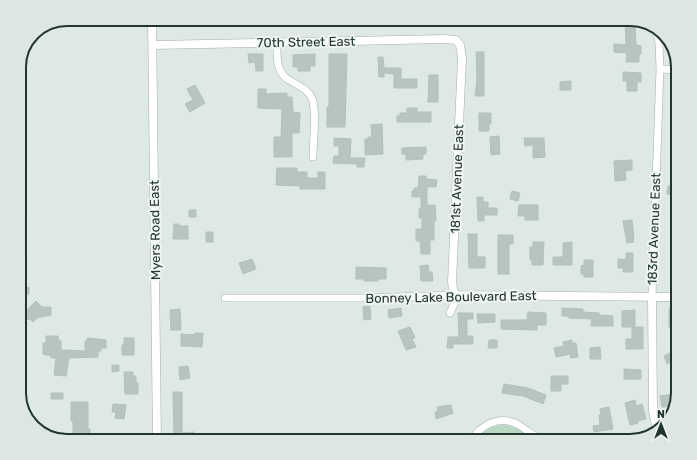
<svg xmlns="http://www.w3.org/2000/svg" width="697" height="460" font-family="Rubik,sans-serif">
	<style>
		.park { fill: url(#park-tufts) }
		.building { fill: #b7c5c0; stroke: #b1c1ba }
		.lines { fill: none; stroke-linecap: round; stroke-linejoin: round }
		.minor-casing { stroke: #a2afaa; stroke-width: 8 }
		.tertiary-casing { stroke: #a2afaa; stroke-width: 9 }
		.minor { stroke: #fff; stroke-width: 7 }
		.tertiary { stroke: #fff; stroke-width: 8 }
		.labels { text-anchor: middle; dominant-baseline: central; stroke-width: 4; stroke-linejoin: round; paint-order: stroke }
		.street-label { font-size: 13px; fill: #213630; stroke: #eef5f2 }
		.rim { fill: none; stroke: #213630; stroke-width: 2 }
	</style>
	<defs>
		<pattern id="park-tufts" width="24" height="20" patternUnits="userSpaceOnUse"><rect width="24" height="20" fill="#b9d8c1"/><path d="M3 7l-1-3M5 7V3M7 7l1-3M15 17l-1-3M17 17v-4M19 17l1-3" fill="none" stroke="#9fbaa6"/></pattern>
	</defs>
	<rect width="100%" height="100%" fill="#dee8e4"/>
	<path class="park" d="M504,425L517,428L535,441H477C483,430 492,425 504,425Z"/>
	<path class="building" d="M284,19H294V24L285,25Z
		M625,19L632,20L633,26H635L636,45L641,46V54L639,53V62H626L627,53L614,52V44L626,45Z
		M476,52H484V96H475L477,78Z
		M248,54H263V71H256L255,62L249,63Z
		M315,54V66H310V71H298V67H293V55Z
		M329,54H347L345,127H327V107H329Z
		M378,57H383L384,68H401V79H417V88H394V74L384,73V77H379Z
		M623,72L641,73V82H637V91H627V81H623Z
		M429,75H438V102H428Z
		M571,81V90H560V82Z
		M195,85L205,103L190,112L185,104L193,100L187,89Z
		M258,89H266V94L287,93V97H292L293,112L300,113L299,133H292V157H274V137H281L282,109L258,108Z
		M407,108H417V112H431V122H397V116H400V113H407Z
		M479,113H491V124H489V131H479Z
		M382,124L383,154L365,155V139H368V137H372L371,125Z
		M499,136L500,154L491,155L490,137Z
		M334,138L351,139L350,158H365L364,167H357V164L333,163L334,156H339V146H334Z
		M524,138H544L545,157L533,158V145L525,146Z
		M426,147V154H423V159L406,160V154H402V148Z
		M632,160V170L625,171L626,180L615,181L614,161Z
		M277,168H297V172H307V178H318V172H325V189H300V186L276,185Z
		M419,176H426V179L437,180L436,187H427V205H435L436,221H434V240H430V254H421L420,241H416V229H422V218H419V209H421V197H412V191H414V188H418Z
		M668,186L678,187V195L667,194Z
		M512,191L520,193L518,201L510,199Z
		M477,197H483V202H488V208H497V215H484V221H478Z
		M519,205H538V220H525V216H518Z
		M189,210H196V217H189Z
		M632,220L634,239H633L634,242L627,243L623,221Z
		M174,224H179V226H188V239H173Z
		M206,232H213V242H206Z
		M468,234H477V257H485V268H469Z
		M498,235H513V244H509V274H498Z
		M533,242H544L543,265H532V260H530V247H533Z
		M572,242V265H553V257H563V243Z
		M626,253H633V272H623V268H618V259L626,260Z
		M252,259L256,269L243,274L239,263Z
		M584,260H593V277H584V274H581V266L584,265Z
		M428,265L429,272H432L433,281H421L420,266Z
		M356,267L386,268V279H378V281H364V279H356Z
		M19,278H24L25,285H26V288L29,287V294L19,295Z
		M36,301L42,307H51V315L37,318L33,322L29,318L28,320L24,316L26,314L24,313Z
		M370,306L371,319L364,320L363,307Z
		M401,308L402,316L389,318L388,310Z
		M562,308L583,309V312L599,313V315L613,316V326H591L592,319L569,318V316H562Z
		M180,309L181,330H171L170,310Z
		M669,309L678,310L677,327H669Z
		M635,310V327H643V349H626V339H632V327H622V311Z
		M528,312L546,313V325H537V330L501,329V320H527Z
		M458,313H473V319H467V336H473V344H453V348H447L448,337H459Z
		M477,314H495V322L478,323Z
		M410,327L415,338L412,339L416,347L406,350L398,331Z
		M195,333H203L202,347L181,346V334L195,335Z
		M46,336H58L59,341H61V350L85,351V341H87V338L106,340V348H101V351H98V357L69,358L66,376L54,375L56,358H51V356L43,354V343H46Z
		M124,338H134V355H122V345H124Z
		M489,340H497V348H488Z
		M572,340V343H576L578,357L571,358L570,354L556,357L554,348L564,346L563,342Z
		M600,347L601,359H590V348Z
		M672,352L675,360L667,364L664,356Z
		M112,365H119V371L112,372Z
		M188,366L190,378L180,380L179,367Z
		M624,369L641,370V379H624Z
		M124,372H133V376H136V383H138V394H125Z
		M551,376H568V384H561V391H551Z
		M504,384L528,388L546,395L543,404L523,396L502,393Z
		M173,392H182V434H174Z
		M51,393H63V399H51Z
		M675,394L676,399L672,400L673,406L662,407L660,396Z
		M635,400L636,406L642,404L646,419L637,421L638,423L630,425L625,403Z
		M71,402H88V429H90V441H73V421H71Z
		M113,404L126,405L124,419L115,418L116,412H112Z
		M451,405L453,413L436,419L435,412H438L437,407Z
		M609,407L613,429L594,432L593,426L600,425L599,415H601L600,409Z
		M194,432V441H183V433Z"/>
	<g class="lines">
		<defs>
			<path id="minor" d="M277,43C277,55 276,70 286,78C291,81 296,84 301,87C306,90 310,94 312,98C317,111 313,142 313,157
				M660,69L678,70
				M652,296L660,69L659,43L656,27
				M225,298H362L458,295L450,313
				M640,438L655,434
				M471,441C480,425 499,415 517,424C526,429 533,436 543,441
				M629,441L634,440"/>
			<path id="tertiary" d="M152,19L157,441
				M153,45L444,39L456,40L460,45L462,58L452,282L454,293L458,295L678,297
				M652,296L653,411L657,432"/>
		</defs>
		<use href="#minor" class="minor-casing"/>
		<use href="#tertiary" class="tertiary-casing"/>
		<use href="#minor" class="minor"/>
		<use href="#tertiary" class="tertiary"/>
	</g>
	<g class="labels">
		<g class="street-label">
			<text transform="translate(306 42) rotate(-1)">70th Street East</text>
			<text transform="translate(457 179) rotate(-88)">181st Avenue East</text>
			<text transform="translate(654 229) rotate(-88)">183rd Avenue East</text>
			<text transform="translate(155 230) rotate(-91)">Myers Road East</text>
			<text transform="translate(451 297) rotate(-1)">Bonney Lake Boulevard East</text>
		</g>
	</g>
	<path d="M0 0H697V460H0ZM67 26H630A41 41 0 0 1 671 67V393A41 41 0 0 1 630 434H67A41 41 0 0 1 26 393V67A41 41 0 0 1 67 26Z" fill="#dee6e2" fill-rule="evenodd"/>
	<path class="rim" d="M67 26H630A41 41 0 0 1 671 67V393A41 41 0 0 1 630 434H67A41 41 0 0 1 26 393V67A41 41 0 0 1 67 26Z"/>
	<g transform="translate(661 424)" stroke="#eef5f2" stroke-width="3" paint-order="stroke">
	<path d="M0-3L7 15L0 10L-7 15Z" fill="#213630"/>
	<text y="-6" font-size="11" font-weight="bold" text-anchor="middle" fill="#213630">N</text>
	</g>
</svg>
